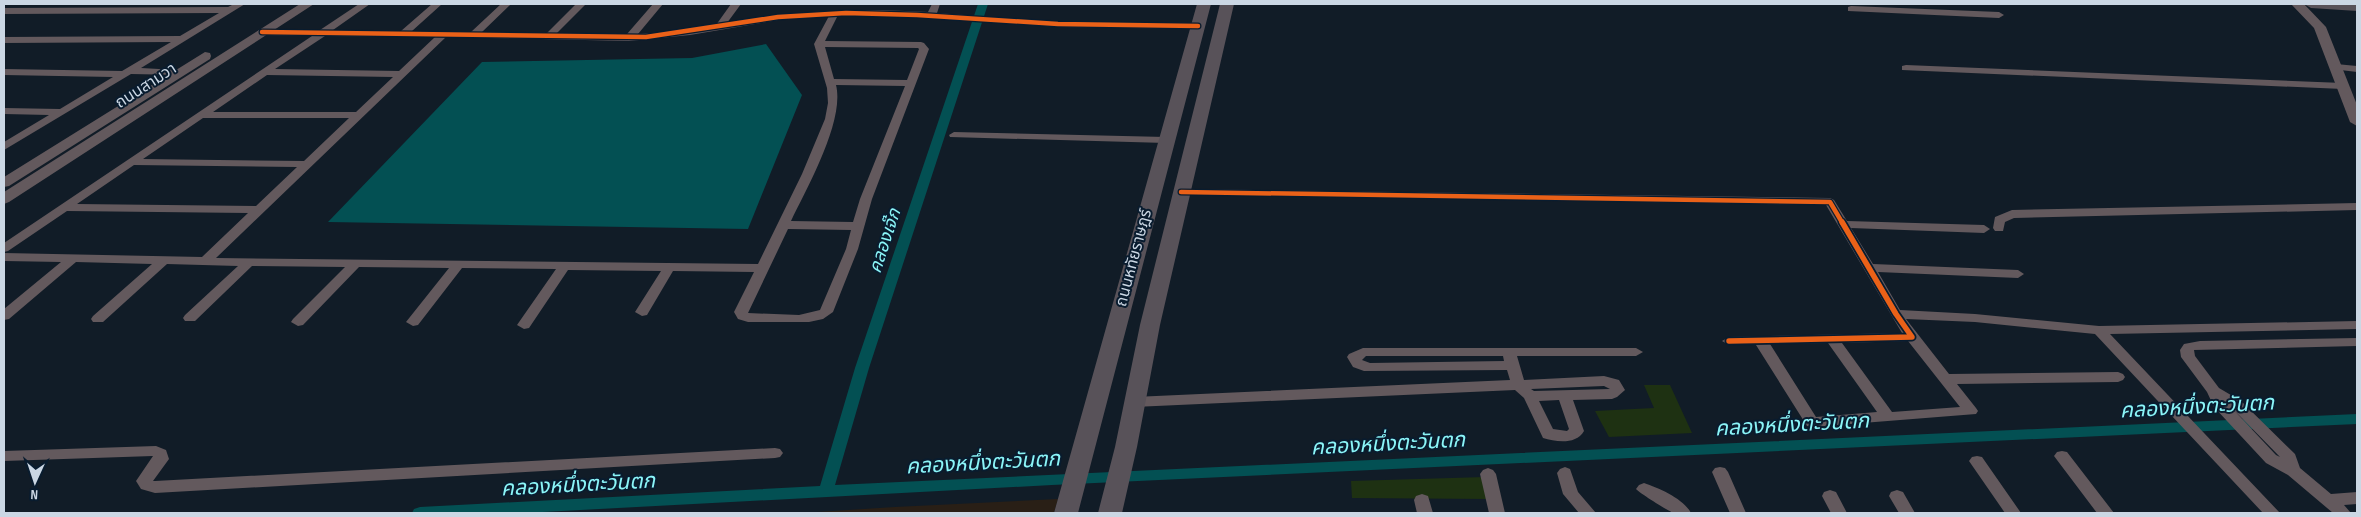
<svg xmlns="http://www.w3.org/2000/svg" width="2361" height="517" font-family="'Sofia Sans Condensed','Noto Sans Thai',sans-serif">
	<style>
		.education { fill: #291f16 }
		.green { fill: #1e3112 }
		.water { fill: #035053 }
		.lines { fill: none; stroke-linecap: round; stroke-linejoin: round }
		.canal { fill: #035053; fill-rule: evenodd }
		.minor { fill: #63595d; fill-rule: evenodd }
		.tertiary { fill: #63595d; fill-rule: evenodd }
		.secondary { fill: #585259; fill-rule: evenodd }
		.cycleway-far1-casing { stroke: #091c2f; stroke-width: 7 }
		.cycleway-casing { stroke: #091c2f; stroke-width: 9 }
		.cycleway-far1 { stroke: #ea6118; stroke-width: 4.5 }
		.cycleway { stroke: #ea6118; stroke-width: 5.5 }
		.labels { text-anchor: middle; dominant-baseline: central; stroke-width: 4; stroke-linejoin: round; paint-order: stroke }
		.street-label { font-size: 16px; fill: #cbd7e4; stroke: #091c2f }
		.water-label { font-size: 18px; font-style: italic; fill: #8bf5f8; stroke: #091c2f }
		.near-water-label { font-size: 21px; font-style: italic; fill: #8bf5f8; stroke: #091c2f }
	</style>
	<rect width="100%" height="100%" fill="#111c27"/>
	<path class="education" d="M1058,499L1054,513H801L895,507Z"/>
	<path class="green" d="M1644,385H1670L1692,433L1609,437L1595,411L1654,408Z
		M1485,477L1489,499L1352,498L1351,481Z"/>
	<path class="water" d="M766,44L802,95L748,229L328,222L482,62L692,58Z"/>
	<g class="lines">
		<path class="canal" d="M978,4H988L869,368L835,485L2357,414V424L1052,485L524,513H412L414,509L420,507L820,486L855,368Z"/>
		<path class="minor" d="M234,4H245L141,68L177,70L182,73L181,75L131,74L4,150V142L49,115L4,114V108L60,109L113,77L4,75V69L122,71L171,42L4,43V37L180,36L219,13L4,14V8L228,7Z
			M359,4H370L333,30L401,31L432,4H442L412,31L471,32L501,4H511L482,32L547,33L576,4H586L557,33L627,34L653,4H663L638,34L668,32L716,25L731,4H741L727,23C795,10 859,8 928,12L932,4H940L937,13L1058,22L1198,23L1203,26L1198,29L1058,27L917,17L838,15L825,41L921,42L924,43L929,49L872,199L858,249L833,312L823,319L809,322H748L738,319L734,312L754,272L673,271L647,315L642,316L635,312L661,271L568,270L529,328L524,329L517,325L556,269L462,268L418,325L413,326L406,322L449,268L359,267L303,325L298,326L291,322L293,319L345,267L252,266L195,321H185L183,318L185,315L238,266L167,264L103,322H93L91,319L93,316L152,264L76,262L9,319L4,320V309L61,262L4,261V253L202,257L248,213L67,211L8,251L4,252V243L312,36L262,35L257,32L259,30H320ZM829,16L814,44L827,88L828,103L825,119L802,174L758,264L216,258L446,37L629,41L690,35L778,20ZM325,36L435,37L399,71L275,69ZM825,47L918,48L919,49L907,80L834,79ZM267,75L393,77L356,112H213ZM836,85L905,86L860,199L853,222L791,221C807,188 845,121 836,85ZM203,118H349L304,161L143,159ZM134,165L297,167L256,206L77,204ZM788,229L851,230L846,249L820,310L799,315L748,313Z
			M1851,6L1999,12L2004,15L1999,18L1848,11V7Z
			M2336,64L2357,66V72L2332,69V65Z
			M1906,65L2343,83L2348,86L2343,89L1902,70V66Z
			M954,132L1166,137L1171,140L1166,143L950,137L949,135Z
			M1181,189L1830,198L1834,200L1847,221L1984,225L1990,229L1984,233L1851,228L1873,264L2018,270L2024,274L2018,278L1878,272L1900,310L1975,314L2099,326L2357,321V329L2110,334L2280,513H2263L2095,334L1975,322L1906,319L1949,374L2118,372L2123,374L2125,377L2123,380L2118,382L1957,384L1976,408L1978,411L1976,414L1812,427L1807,426L1756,345H1729L1722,341L1729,337L1902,333L1826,205L1177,194L1175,192ZM1908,341L1960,407L1892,412L1842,343ZM1828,343L1877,412L1816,417L1770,344Z
			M2357,203V210L2014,218L2005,222L2003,231H1995L1993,228L1995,217L2012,210Z
			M2357,338V346L2194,350L2195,356L2219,388L2241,401L2295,454L2300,468L2331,494L2357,492V504L2344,505L2351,513H2333L2288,475L2266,463L2214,407L2207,392L2181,357L2180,350L2184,344L2200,341ZM2231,407L2280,457L2276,455Z
			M1363,348H1636L1643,352L1636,356H1517L1524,380L1604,376L1619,380L1625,390L1617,397L1612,399L1573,400L1584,431C1576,445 1556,442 1543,438L1524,398L1515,390L1134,407L1129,405L1127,402L1129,399L1134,397L1510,380L1507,370L1364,371L1353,367L1347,357L1349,354ZM1366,356H1503L1504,361L1370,363L1362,360ZM1604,386L1610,389L1534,391L1531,389ZM1559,400L1569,429L1567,431L1553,429L1539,401Z
			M156,446L166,450L169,459L153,481H155L775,448L780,449L783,453L780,457L775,458L155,493L141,489L136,481L153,456L4,461V451Z
			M2062,451L2067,452L2114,513H2097L2054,456L2057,452Z
			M1977,456L1982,457L2021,513H2005L1969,461L1972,457Z
			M1565,467L1570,469L1578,492L1596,513H1579L1563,494L1557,473L1560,469Z
			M1720,467L1725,468L1728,472L1746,513H1730L1712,472L1715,468Z
			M1488,468L1493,470L1496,474L1505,513H1489L1480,474L1483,470Z
			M1644,483C1659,488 1684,499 1691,513C1686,513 1679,514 1674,513C1671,513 1638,492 1636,489L1639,485Z
			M1830,490L1836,492L1847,513H1831L1822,496L1824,492Z
			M1897,490L1903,492L1915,513H1899L1889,496L1891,492Z
			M1422,494L1428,496L1433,513H1417L1414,500L1416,496Z"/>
		<path class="tertiary" d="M300,4H314L9,202L4,204V192Z
			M2291,4H2304L2326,27L2357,105V126L2350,122L2314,28Z
			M205,52L210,53L211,56L210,59L9,186L4,187V177Z"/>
		<path class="secondary" d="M1197,4H1211L1078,513H1054Z
			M1220,4H1234L1160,325L1137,447L1122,513H1098L1115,447L1140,325Z
			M2304,4H2357V11L2311,8Z"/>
		<defs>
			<path id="cycleway-far1" d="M262,32L646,37L778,17L846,13L917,15L1058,24L1198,26
				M1181,192L1830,202L1843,224"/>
			<path id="cycleway" d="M1729,341L1912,337L1896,314L1842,222"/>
		</defs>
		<use href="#cycleway-far1" class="cycleway-far1-casing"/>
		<use href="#cycleway" class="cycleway-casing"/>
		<use href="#cycleway-far1" class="cycleway-far1"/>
		<use href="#cycleway" class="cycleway"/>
	</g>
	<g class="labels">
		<g class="street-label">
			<text transform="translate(146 86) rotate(-33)">ถนนสามวา</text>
			<text transform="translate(1134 258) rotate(-75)">ถนนหทัยราษฎร์</text>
		</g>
		<g class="water-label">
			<text transform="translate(885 241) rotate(-72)">คลองเจ๊ก</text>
		</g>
		<g class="near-water-label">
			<text transform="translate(2197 407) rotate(-3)">คลองหนึ่งตะวันตก</text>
			<text transform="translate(1792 425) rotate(-3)">คลองหนึ่งตะวันตก</text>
			<text transform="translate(1388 444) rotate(-3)">คลองหนึ่งตะวันตก</text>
			<text transform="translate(983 463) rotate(-3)">คลองหนึ่งตะวันตก</text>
			<text transform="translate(578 485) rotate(-3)">คลองหนึ่งตะวันตก</text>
		</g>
	</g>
	<rect width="2361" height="517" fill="none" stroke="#cbd7e4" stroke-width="10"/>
	<g transform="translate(35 482) rotate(183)" stroke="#091c2f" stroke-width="4" paint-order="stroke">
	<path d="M0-4L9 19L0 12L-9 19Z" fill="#cbd7e4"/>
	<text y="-8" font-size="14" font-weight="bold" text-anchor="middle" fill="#cbd7e4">N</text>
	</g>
</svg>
